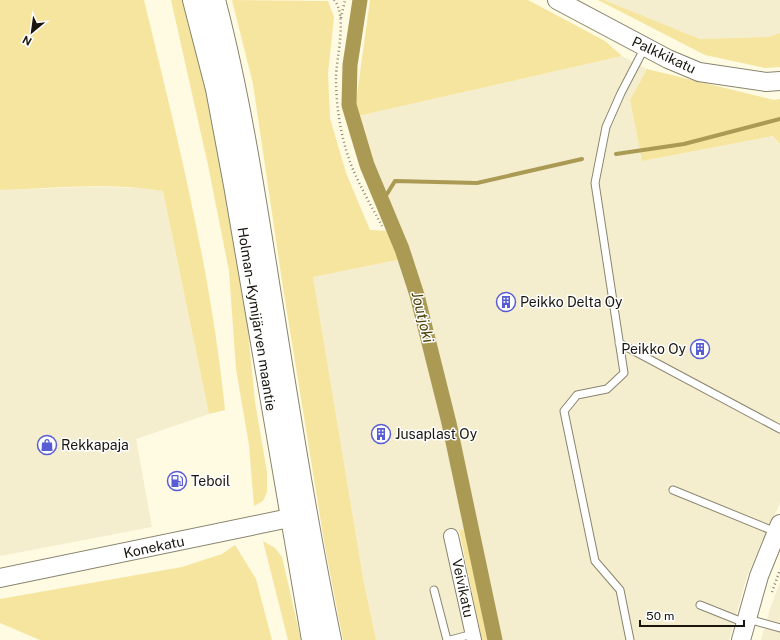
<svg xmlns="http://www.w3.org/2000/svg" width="780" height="640" font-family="'Public Sans',sans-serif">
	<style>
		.built { fill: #f4eecf }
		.green { fill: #f5e59f }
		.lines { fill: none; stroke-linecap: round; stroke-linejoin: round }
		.stream { stroke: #aa9a54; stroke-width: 4 }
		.canal { stroke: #aa9a54; stroke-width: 15 }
		.service-casing { stroke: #89846f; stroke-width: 9 }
		.minor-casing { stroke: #89846f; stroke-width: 16 }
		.tertiary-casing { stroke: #89846f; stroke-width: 20 }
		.trunk-casing { stroke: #89846f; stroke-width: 24 }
		.path { stroke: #898575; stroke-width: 2.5; stroke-dasharray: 1 3; stroke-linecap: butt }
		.service { stroke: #fff; stroke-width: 7 }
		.minor { stroke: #fff; stroke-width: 14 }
		.tertiary { stroke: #fff; stroke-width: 18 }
		.trunk { stroke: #fff; stroke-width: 22 }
		.labels { text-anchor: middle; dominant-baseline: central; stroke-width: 3; stroke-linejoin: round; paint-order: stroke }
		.street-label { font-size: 14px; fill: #18160e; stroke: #fff }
		.poi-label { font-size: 14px; fill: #18160e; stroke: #fff; text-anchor: start }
		.water-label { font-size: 15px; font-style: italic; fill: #4c4007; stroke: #fff }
	</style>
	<rect width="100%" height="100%" fill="#fffae2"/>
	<path class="built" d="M604,0H780V33L768,37L700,39Z
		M622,56L647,69L630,100L642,161L773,136L780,144V503L747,576L729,640H498L422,289L410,253L371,163L358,116Z
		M88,187L143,188L163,191L209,414L136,439L152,527L0,556V190Z
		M402,259L414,295L445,422L466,529L444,534L468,640H376L363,578L313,277Z
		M780,582V640H761L771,606Z"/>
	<path class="green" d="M0,0H144C177,136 211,271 225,410L209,414L163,191C110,182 54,188 0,190Z
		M171,0H185L210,97L245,300L255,402L267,472V492L263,501L254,506L249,445L236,369L229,271L208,165Z
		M232,0L328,1L334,17L328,73L330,118L346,173L370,230L390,231L402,259L313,277L363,578L376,640H343L325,547L282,281L253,84Z
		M370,0H528L605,41L622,56L358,116L356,102Z
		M598,0H604L700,39L768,37L780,33V67L765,68L705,55Z
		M647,69L774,100L780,99V144L773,136L642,161L630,100Z
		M466,529L491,640H482L459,530Z
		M263,541L275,548L282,557L301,640H288Z
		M235,545L256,579L272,640H40L0,623V599L182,567L222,554Z"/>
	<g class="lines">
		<path class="stream" d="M616,154L684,144L780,119
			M382,202L395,181L477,183L582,159"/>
		<path class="canal" d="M360,0L350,65L349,105L367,165L402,249L417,295L449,423L495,640"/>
		<defs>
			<path id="service" d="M619,343L780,429
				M673,490L776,532
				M434,590L447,640
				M700,605L745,623
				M748,619L780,628
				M450,640L473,634
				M630,640L620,590L595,561L564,411L577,395L607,389L624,373L595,183L606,127L621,93L645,47"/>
			<path id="minor" d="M451,536L474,640"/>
			<path id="tertiary" d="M557,0L668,59L699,72L766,82L780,81
				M0,578L304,515
				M741,640L759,576L780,524"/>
			<path id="trunk" d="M194,0L217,89L235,185L313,640
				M214,0C240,99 255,201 271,302C289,415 307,528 330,640"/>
		</defs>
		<use href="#service" class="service-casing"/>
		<use href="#minor" class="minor-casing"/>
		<use href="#tertiary" class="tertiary-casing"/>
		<use href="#trunk" class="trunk-casing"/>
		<path class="path" d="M334,0C348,15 336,59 336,78C336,109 342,146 355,174C363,192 373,209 382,226
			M341,18L345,0
			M772,592L780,570"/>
		<use href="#service" class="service"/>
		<use href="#minor" class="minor"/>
		<use href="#tertiary" class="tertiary"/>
		<use href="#trunk" class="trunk"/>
	</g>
	<defs>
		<symbol id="building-ring" viewBox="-11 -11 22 22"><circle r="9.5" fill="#fff" stroke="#585dd4" stroke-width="1.5"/><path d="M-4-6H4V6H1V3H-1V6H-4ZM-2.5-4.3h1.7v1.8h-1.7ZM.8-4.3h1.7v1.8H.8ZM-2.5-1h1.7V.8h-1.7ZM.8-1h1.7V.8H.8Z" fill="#585dd4"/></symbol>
		<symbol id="shop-ring" viewBox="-11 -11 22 22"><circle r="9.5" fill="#fff" stroke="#585dd4" stroke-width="1.5"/><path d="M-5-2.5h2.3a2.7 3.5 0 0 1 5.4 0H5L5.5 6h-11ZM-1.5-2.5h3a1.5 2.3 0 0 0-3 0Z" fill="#585dd4"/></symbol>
		<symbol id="fuel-ring" viewBox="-11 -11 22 22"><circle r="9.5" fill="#fff" stroke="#585dd4" stroke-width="1.5"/><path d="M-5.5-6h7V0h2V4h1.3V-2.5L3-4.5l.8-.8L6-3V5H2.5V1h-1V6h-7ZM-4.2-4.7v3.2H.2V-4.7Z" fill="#585dd4"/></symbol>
	</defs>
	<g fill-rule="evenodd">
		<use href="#building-ring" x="495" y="291" width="22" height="22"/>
		<use href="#building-ring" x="689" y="338" width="22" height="22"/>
		<use href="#building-ring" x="370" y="423" width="22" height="22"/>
		<use href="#shop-ring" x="36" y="434" width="22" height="22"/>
		<use href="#fuel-ring" x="166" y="470" width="22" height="22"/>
	</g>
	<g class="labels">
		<g class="street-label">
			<text transform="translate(664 55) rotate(25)">Palkkikatu</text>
			<text transform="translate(257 319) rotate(81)">Holman–Kymijärven maantie</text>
			<text transform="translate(154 547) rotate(-12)">Konekatu</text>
			<text transform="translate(463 588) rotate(78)">Veivikatu</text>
		</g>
		<g class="poi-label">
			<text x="520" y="302">Peikko Delta Oy</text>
			<text x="686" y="349" text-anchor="end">Peikko Oy</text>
			<text x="395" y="434">Jusaplast Oy</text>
			<text x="61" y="445">Rekkapaja</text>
			<text x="191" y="481">Teboil</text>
		</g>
		<g class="water-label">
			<text transform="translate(423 317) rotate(76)">Joutjoki</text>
		</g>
	</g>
	<g transform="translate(32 32) rotate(209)" stroke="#ffffff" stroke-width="3" paint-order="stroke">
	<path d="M0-3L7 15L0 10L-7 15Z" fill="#18160e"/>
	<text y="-6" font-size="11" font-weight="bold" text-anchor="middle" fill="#18160e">N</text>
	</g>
	<path d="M640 620v6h104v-6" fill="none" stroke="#18160e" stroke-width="2"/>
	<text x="646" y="620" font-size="12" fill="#18160e" stroke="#ffffff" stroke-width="3" paint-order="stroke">50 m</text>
</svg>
